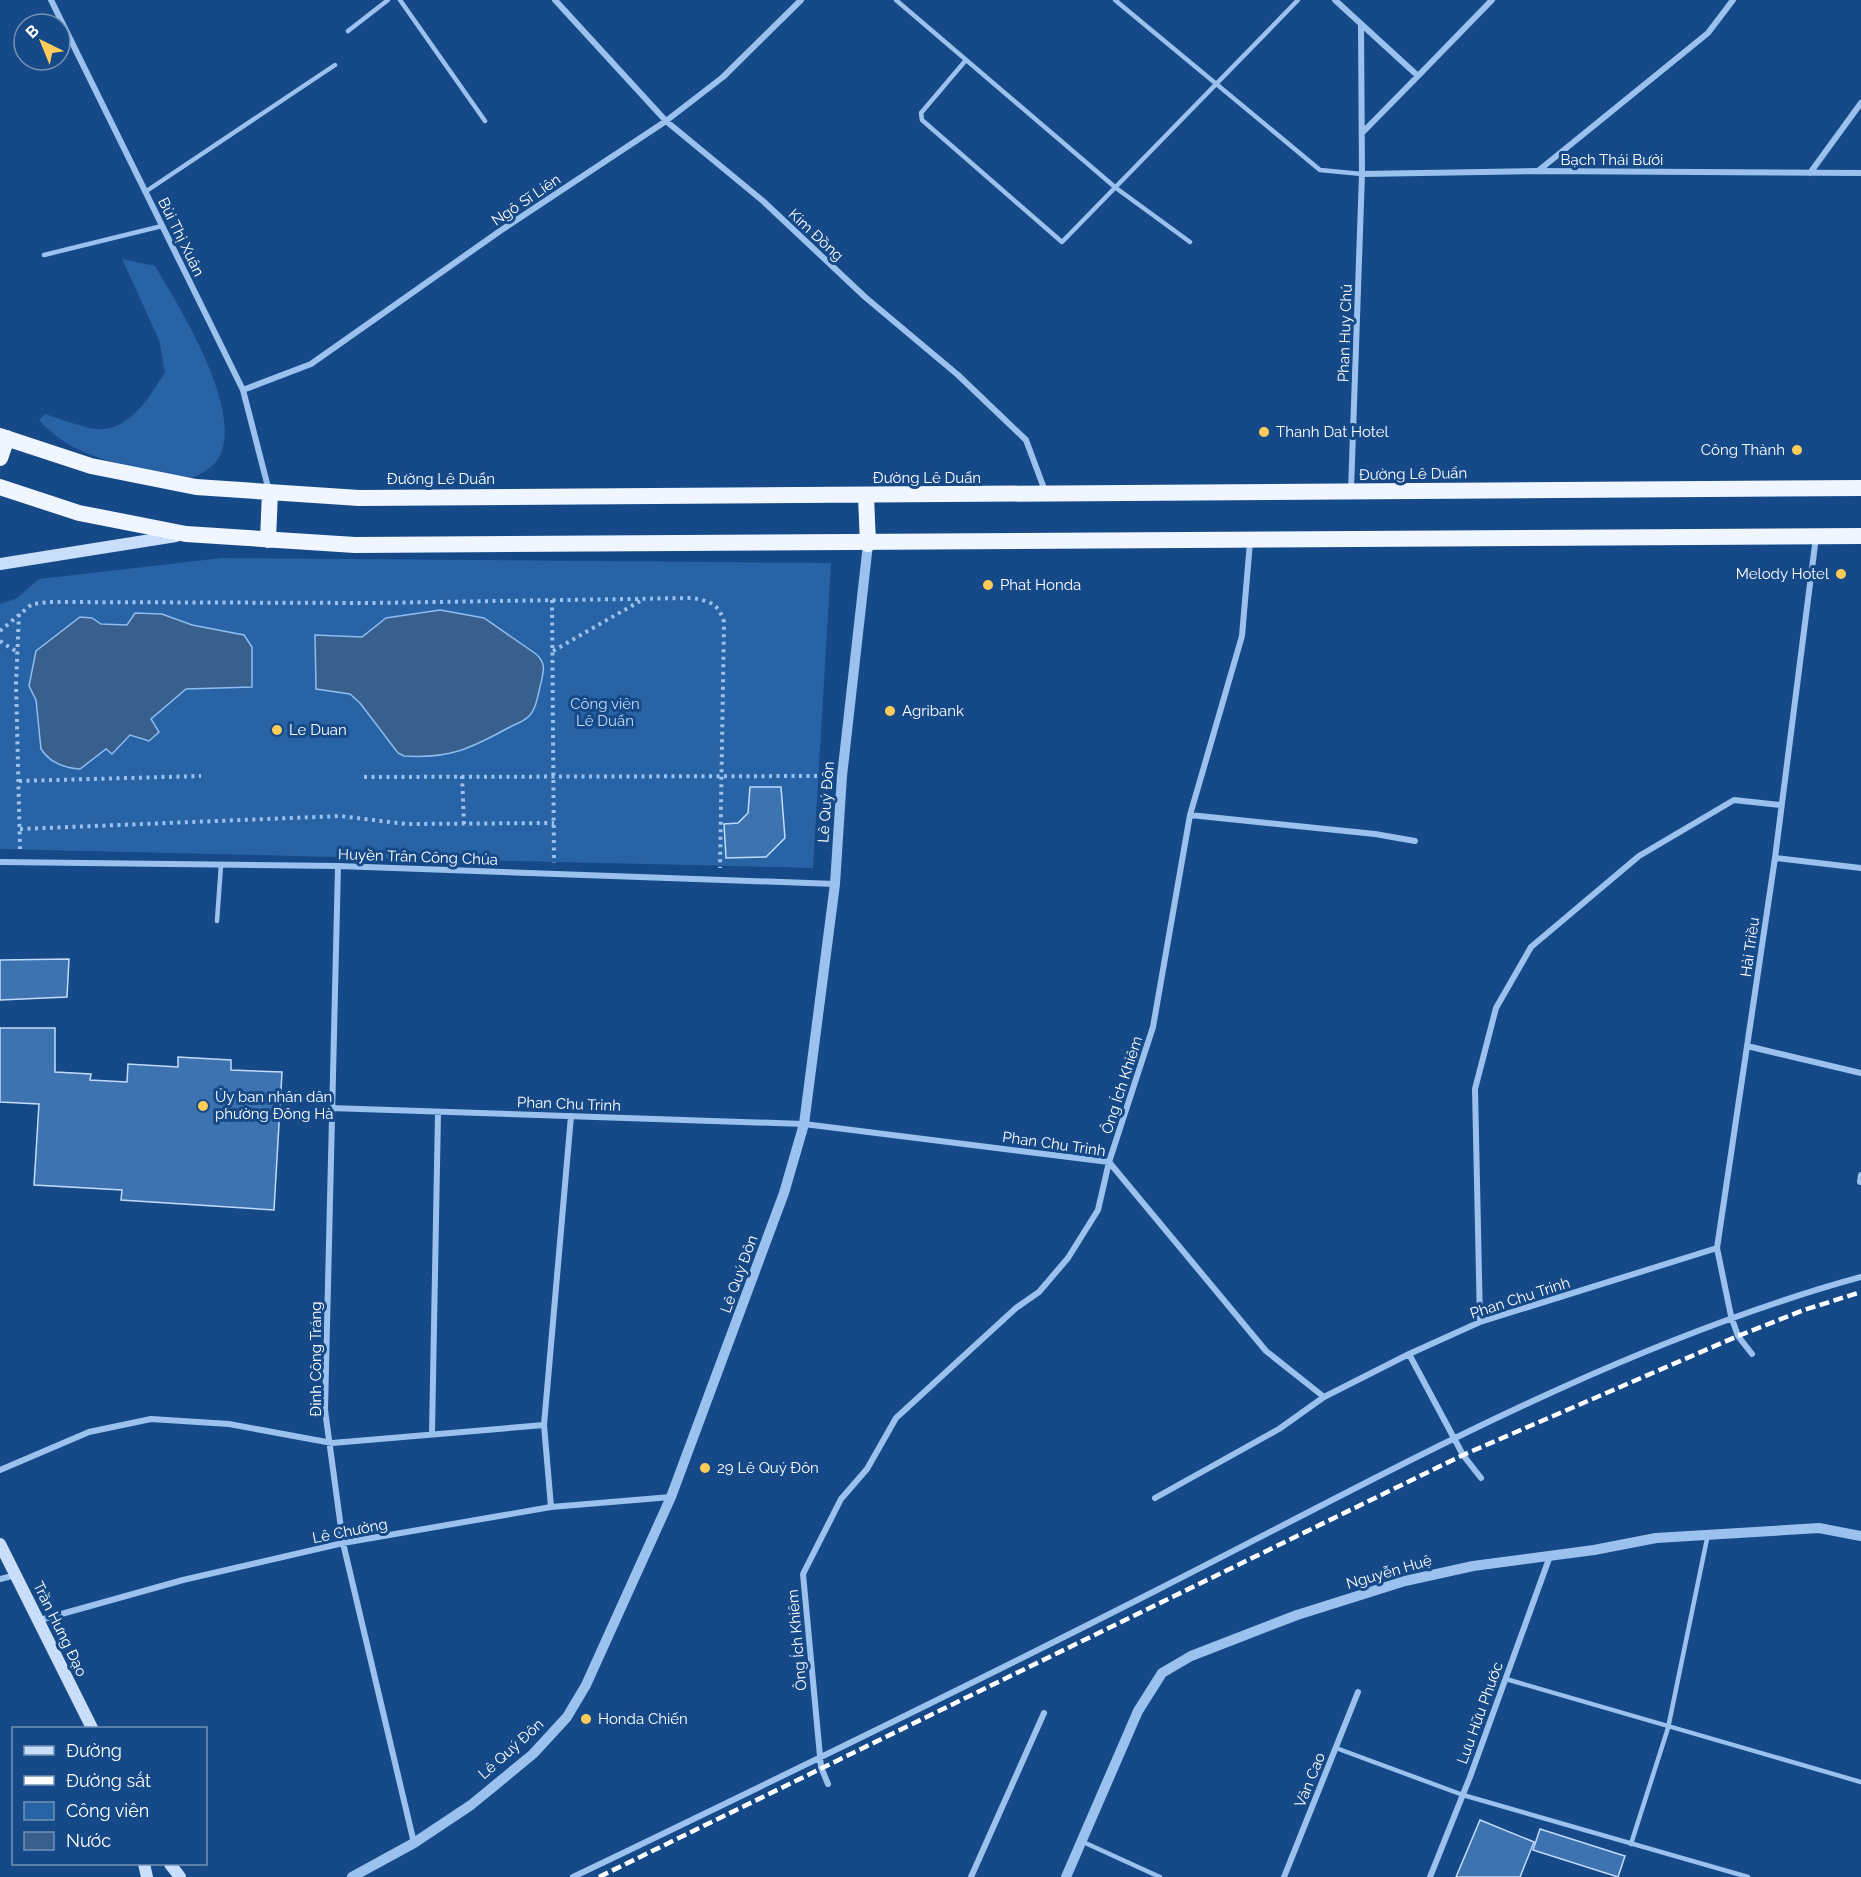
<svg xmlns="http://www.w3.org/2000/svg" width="1861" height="1877" font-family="Raleway,sans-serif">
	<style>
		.green { fill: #2863a5 }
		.water { fill: #395f8d; stroke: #8dbdf1; stroke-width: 1.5 }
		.building { fill: #3e73b1; stroke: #c1dcfa; stroke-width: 1.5 }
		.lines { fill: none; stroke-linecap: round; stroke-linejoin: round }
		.path { stroke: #9bc2ee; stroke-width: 4; stroke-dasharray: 3 4.5; stroke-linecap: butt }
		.service { stroke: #9bc2ee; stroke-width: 4.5 }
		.minor { stroke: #9bc2ee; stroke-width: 6 }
		.tertiary { stroke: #9bc2ee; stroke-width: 10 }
		.secondary { stroke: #c8defa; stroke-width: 12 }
		.trunk { stroke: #f0f6ff; stroke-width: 16 }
		.rail { stroke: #fff; stroke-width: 4.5; stroke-dasharray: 10 4.5; stroke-linecap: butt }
		.poi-dot { fill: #ffcc58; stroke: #164987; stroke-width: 2 }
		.labels { text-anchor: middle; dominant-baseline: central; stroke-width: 6; stroke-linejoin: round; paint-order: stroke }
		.street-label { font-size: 15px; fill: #fff; stroke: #164987 }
		.poi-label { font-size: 15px; fill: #fff; stroke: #164987; text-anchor: start }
		.park-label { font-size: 15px; fill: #c1dcfa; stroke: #164987 }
	</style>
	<rect width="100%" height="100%" fill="#164987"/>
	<path class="green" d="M122,259L155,266C178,305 255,426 212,466C203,474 193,479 179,479C167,479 152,472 139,469C100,459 67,451 39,420L45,414C61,419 78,426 95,429C129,433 150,396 165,372L159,340Z
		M222,558L831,563L813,868L0,849V604L17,598L39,579Z"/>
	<path class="water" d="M440,610L484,618L536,654C546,663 544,670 541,683C538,693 537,709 528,717C523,722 515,724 508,728C470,749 448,759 404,756L398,753L360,703L350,694L316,689L315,635L362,637L386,618Z
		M135,613L162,614L192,625L244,635L252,647V687L186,689L151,719L159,732L149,741L130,735L112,754L106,749L80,769C64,768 50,763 41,749L36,700L29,686L36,651L80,617L92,618L101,624L127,625Z"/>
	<path class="building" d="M750,787H781L785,838L766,857L726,858L724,824L738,823L748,813Z
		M69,959L67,997L0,1000V960Z
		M0,1028H55V1072L91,1074L90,1080L127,1082L128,1064L178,1067V1057L231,1060V1070L282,1072L274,1210L121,1200L122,1190L34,1185L39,1104L0,1102Z
		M1480,1820L1534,1842L1520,1877H1456Z
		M1540,1829L1625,1856L1618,1877L1533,1850Z"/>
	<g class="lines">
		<path class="path" d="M552,600L554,863
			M19,614L16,684L20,849
			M0,631L32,604L50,602L371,603L692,598C710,601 719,604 724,622L720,868
			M0,641L17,652
			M553,651L640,601
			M462,776L464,824
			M364,777L829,776
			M19,781L201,776
			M20,829L340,816L406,824L554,823"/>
		<path class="service" d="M400,0L485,121
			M896,0L1116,188L1190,242
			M1115,0L1320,170L1362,174
			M348,31L388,0
			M966,60L921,113L922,120L1062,242L1298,0
			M145,192L335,65
			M44,255L162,226
			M217,921L221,865
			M1506,1679L1861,1782
			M1336,1748L1463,1795L1748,1877
			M1081,1841L1160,1877
			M1631,1844L1668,1728L1708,1534"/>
		<path class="minor" d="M51,0L243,390L269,491
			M555,0L666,121L763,201L865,297L958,375L1026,440L1045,491
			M1335,0L1418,76L1362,133
			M1418,76L1492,0
			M1538,171L1708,33L1733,0
			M1810,173L1861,103
			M1362,174L1537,171L1861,173
			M243,390L311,364L500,231L666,121L723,77L801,0
			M1351,490L1362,174L1361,25
			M1190,815L1375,834L1415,841
			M1775,858L1861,868
			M0,862L338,866L835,884
			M338,866L325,1410L343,1543L414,1843
			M1747,1046L1861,1073
			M330,1108L804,1124L1109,1162L1266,1351L1324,1397L1409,1354L1480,1322L1717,1248
			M1860,1182L1861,1175
			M1480,1322L1475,1089L1496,1008L1531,947L1639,856L1734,800L1781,805
			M1409,1354L1463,1455L1481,1478
			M1752,1354L1738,1336L1731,1316L1717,1248L1775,858L1816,537
			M432,1433L438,1113
			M0,1470L89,1432L151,1419L229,1424L332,1443L544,1425
			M1155,1498L1279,1429L1324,1397
			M551,1507L544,1425L571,1116
			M0,1579L16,1575
			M40,1620L183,1580L343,1543L551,1507L671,1497
			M828,1784L821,1767L803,1574L841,1499L867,1469L896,1418L1016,1308L1039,1292L1068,1258L1098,1210L1109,1162L1153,1027L1190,815L1242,636L1250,542
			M573,1877C769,1783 964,1688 1157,1590C1386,1474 1613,1345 1861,1277
			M971,1877L1044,1713
			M1284,1877L1358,1692
			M1430,1877L1470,1777L1550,1556"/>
		<path class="tertiary" d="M352,1877L414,1843L471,1805L533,1754L567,1717L586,1685L671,1497L784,1193L804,1124L835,884L842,776L868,544
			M1066,1877L1138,1711L1162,1673L1191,1656L1297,1615L1405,1581L1473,1566L1594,1550L1656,1538L1819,1528L1861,1536"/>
		<path class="secondary" d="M0,564L176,536
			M0,1544L92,1728
			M144,1864L147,1877
			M170,1864L180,1877"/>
		<path class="trunk" d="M0,436L91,466L196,487L359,498L1861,488
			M0,458L7,438
			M0,487L79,513L186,534L355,545L1861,536
			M866,496L868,544
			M268,540L270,492"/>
		<path class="rail" d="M599,1877L1463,1455L1738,1336L1804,1310L1861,1292"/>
	</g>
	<g class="poi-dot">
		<circle cx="1264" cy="432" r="6"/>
		<circle cx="1797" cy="450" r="6"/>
		<circle cx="1841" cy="574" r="6"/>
		<circle cx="988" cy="585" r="6"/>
		<circle cx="890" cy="711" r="6"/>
		<circle cx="277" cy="730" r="6"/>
		<circle cx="203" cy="1106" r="6"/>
		<circle cx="705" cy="1468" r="6"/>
		<circle cx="586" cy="1719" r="6"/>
	</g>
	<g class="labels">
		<g class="street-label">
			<text x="1612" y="160">Bạch Thái Bưởi</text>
			<text transform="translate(526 200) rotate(-34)">Ngô Sĩ Liên</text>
			<text transform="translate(816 235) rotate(43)">Kim Đồng</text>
			<text transform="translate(181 237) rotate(64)">Bùi Thị Xuân</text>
			<text transform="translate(1345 333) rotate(-88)">Phan Huy Chú</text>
			<text transform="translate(1413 474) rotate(-1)">Đường Lê Duẩn</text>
			<text x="927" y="478">Đường Lê Duẩn</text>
			<text x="441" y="479">Đường Lê Duẩn</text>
			<text transform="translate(826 802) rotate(-86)">Lê Quý Đôn</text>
			<text transform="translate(418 857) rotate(2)">Huyền Trân Công Chúa</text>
			<text transform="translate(1750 947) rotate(-82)">Hải Triều</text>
			<text transform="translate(1122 1085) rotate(-72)">Ông Ích Khiêm</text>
			<text transform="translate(569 1104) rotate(2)">Phan Chu Trinh</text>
			<text transform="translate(1054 1144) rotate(8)">Phan Chu Trinh</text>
			<text transform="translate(739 1274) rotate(-70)">Lê Quý Đôn</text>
			<text transform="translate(1520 1298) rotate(-18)">Phan Chu Trinh</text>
			<text transform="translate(316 1359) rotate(-90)">Đinh Công Tráng</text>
			<text transform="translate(350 1531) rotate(-11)">Lê Chưởng</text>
			<text transform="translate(1389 1572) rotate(-16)">Nguyễn Huệ</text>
			<text transform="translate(60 1629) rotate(64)">Trần Hưng Đạo</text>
			<text transform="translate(797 1640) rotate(-95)">Ông Ích Khiêm</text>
			<text transform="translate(1480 1713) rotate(-70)">Lưu Hữu Phước</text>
			<text transform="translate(511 1749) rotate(-42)">Lê Quý Đôn</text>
			<text transform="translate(1310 1780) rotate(-68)">Văn Cao</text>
		</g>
		<g class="poi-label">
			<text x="1276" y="432">Thanh Dat Hotel</text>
			<text x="1785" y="450" text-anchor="end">Công Thành</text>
			<text x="1829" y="574" text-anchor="end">Melody Hotel</text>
			<text x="1000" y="585">Phat Honda</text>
			<text x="902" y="711">Agribank</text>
			<text x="289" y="730">Le Duan</text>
			<text x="215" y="1097">Ủy ban nhân dân<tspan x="215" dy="17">phường Đông Hà</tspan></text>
			<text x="717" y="1468">29 Lê Quý Đôn</text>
			<text x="598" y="1719">Honda Chiến</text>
		</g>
		<g class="park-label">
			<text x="605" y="704">Công viên<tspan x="605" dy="17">Lê Duẩn</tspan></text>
		</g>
	</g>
	<rect x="12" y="1727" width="195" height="138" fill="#164987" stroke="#7392b7" stroke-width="1.5"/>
	<rect x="24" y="1746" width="30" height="9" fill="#c8defa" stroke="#7392b7" stroke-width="1.5"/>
	<text x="66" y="1757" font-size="18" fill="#ffffff">Đường</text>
	<rect x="24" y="1776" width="30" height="9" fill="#ffffff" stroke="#7392b7" stroke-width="1.5"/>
	<text x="66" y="1787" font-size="18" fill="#ffffff">Đường sắt</text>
	<rect x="24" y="1802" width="30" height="18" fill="#2863a5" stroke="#7392b7" stroke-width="1.5"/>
	<text x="66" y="1817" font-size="18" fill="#ffffff">Công viên</text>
	<rect x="24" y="1832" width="30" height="18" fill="#395f8d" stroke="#7392b7" stroke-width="1.5"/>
	<text x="66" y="1847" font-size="18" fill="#ffffff">Nước</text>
	<g transform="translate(42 42) rotate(317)"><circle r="28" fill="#164987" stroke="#7392b7" stroke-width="1.5"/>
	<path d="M0-4.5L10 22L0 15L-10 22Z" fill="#ffcc58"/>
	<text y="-9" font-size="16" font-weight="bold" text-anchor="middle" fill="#ffffff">B</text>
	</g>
</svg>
